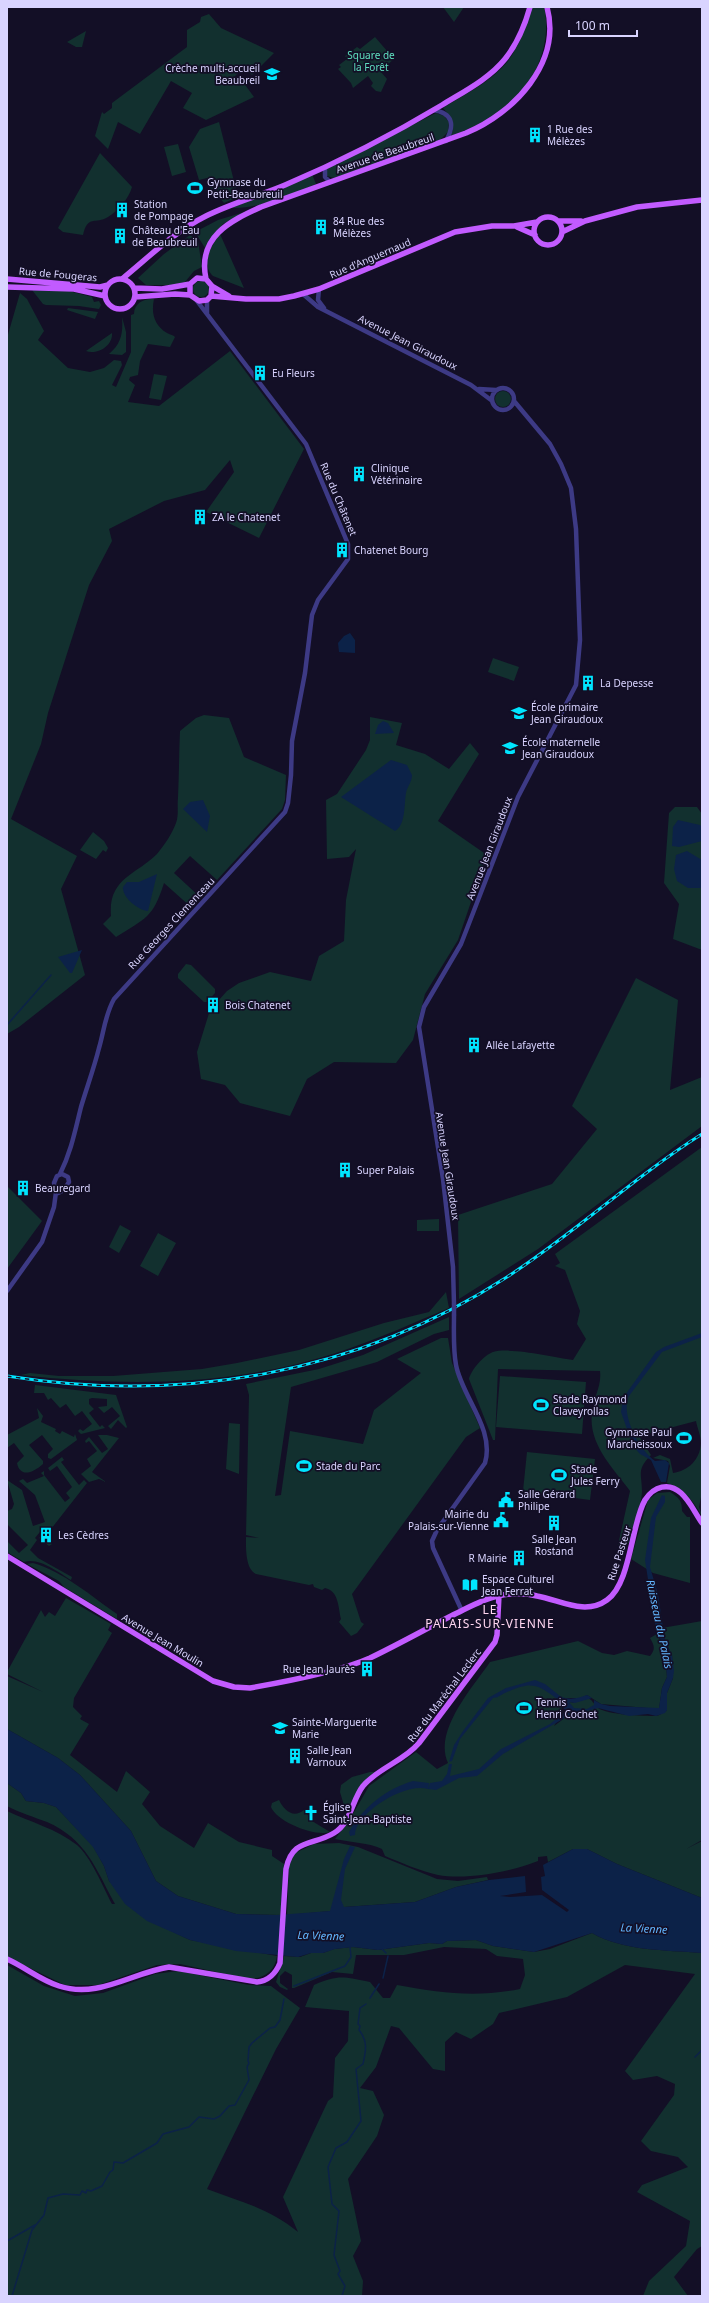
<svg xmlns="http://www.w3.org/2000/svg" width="709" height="2303" font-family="'Noto Sans',sans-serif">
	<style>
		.green { fill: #12302f }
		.water { fill: #0c2248 }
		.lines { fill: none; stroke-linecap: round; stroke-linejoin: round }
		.stream { stroke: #0c2248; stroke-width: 1.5 }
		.minor { stroke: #3d3a85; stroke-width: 4.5 }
		.major { stroke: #c25bff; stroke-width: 5.5 }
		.rail-casing { stroke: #00e5ff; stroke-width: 3 }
		.rail { stroke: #130f26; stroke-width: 1.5; stroke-dasharray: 4.5; stroke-linecap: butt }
		.minor-bridge { stroke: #3d3a85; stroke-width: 4.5 }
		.labels { text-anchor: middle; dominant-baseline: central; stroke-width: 3.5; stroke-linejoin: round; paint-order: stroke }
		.park-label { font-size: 10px; fill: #5fe0c0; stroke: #130f26 }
		.poi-label { font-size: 10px; fill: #d9d4ff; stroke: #130f26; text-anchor: start }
		.street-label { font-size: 10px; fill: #d9d4ff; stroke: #130f26 }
		.water-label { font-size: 11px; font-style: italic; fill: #62b6ff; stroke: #130f26 }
		.quarter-label { font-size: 12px; letter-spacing: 1px; fill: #ffd6f0; stroke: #130f26 }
	</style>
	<rect width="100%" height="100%" fill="#130f26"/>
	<path class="green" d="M443,7H464L454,22Z
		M532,7H544C552,40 537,79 512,102C495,118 472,128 451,136C456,124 451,117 443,108C465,94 491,82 508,61C520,45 526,25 532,7Z
		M209,14L221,28L274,53L252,75L243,68L234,77L239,83L243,82L254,97L206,120L183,108L192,93L171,81L140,134L118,122L108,149L95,136L102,112L104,114L112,108V103L187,47V30L200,22L201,17Z
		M86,31L82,47H76L67,42Z
		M375,37L394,59L386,66L388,69L381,72L387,79L381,92L376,91L371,86L373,83L368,76L353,88L351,83L338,69L341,67L339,65L347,59L345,56L357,47L360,49Z
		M436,113L444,116L449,122L448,132L440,140L334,178L327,176L326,171L328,168Z
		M219,122L238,197L224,203L215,192H211L207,178L199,180L189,147L200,129Z
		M178,144L186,172L172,176L164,147Z
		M100,153L132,187C129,198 119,210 108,217C95,225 88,214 83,235L63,232L58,228Z
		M312,174L316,184C290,194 261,209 232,208Z
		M248,211L223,224L205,248L195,232L218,220Z
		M220,234L244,288L213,276C200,264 211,246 220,234Z
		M190,235L198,241L202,267L194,271L185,282L171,285H146L138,278L164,254Z
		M193 289a8 8 0 1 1 16 0a8 8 0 1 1-16 0Z
		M32,290L69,291L92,297L94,302L99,301L101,305L99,309L79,306L46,305L43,304Z
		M20,293L27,299L44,331L38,340L68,368L90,372L104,368L114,360L121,361L122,365L112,385L116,387L131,352V315L134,314C134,303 144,298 154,299C151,313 154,325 167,333C171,335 173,335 175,337L170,347L148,344L140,361L138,375L130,377L129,380L135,385L128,402L159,406L230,351L304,449L259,538L206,512L234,472L230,460L205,490L164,501L109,529L112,541L89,585L48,713L41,744L11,819L77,856L61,889L85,975L19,1027L7,1034V338Z
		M68,308L98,312L95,319L67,310Z
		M122,317L126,332V352L122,355L109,354C122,343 123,332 122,317Z
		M112,333C113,346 97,355 86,351Z
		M154,374L167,376L161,400L149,398Z
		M495 399a8 8 0 1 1 16 0a8 8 0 1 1-16 0Z
		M493,658L519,667L514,681L488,672Z
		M204,715L229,718L244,757L286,775L285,800L282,809L217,880L190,856L174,873L201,898L192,908L164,883C153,918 146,918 116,937L103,924L111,916C108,878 136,875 157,854C165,844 172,834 176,823C179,815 177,806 178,798C179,776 179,754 180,731L196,718Z
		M370,717L402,723L396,745L425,754L449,769L470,743L479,754L438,821L487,855L458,940L425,994L413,1040L396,1063L334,1062L307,1079L290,1116L240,1103L225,1085L201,1079L197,1052L210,1010L227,991L239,983L270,972L311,981L319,956L344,941L346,900L356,849L349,857L327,859L326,800L337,794L366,750L370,740Z
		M675,807H697L702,814V950L673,939L679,904L664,883L669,813Z
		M93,832L104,841L108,848L106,852L103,850L96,859L80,850Z
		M186,964L191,965L215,989V993L207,1002H204L178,978V974Z
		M636,978L678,1000L670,1090L702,1077V1126L538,1249L459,1299L458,1215L552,1184L597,1129L572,1106Z
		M702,1147V1492L699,1507L702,1516C693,1501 684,1488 667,1483L670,1466L668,1461L653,1458L660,1455L670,1459L673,1473C688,1471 700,1460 701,1443C701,1436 697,1427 696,1421L639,1436L651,1455C636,1470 642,1474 642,1492C641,1508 633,1527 629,1543L618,1545L630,1491C613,1468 588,1444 592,1413C593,1398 602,1386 600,1371L498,1369L495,1440H493L469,1379C471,1370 484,1355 493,1352C511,1347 553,1357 573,1360L586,1339L577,1324L580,1311L565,1270L555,1266L560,1263L555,1254Z
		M7,1186L42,1221L7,1269Z
		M439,1219V1231H417V1220Z
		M120,1225L131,1231L119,1253L109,1247Z
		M158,1233L176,1243L158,1276L140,1266Z
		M446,1292L449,1308C413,1323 378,1339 342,1351C238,1386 128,1387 21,1375L30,1373L59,1376H113L202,1369L237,1363L299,1350L384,1323L429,1312Z
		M449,1317V1330L434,1334L377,1362L291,1387L275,1496L281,1495L290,1431L363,1444L374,1410L421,1373L397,1359L441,1338H448L452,1363L480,1428L466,1437L352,1594L361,1622L364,1624L357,1633L351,1636L339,1622L341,1619C338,1607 339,1591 325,1588L322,1590L314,1587L313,1584L309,1585L256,1574C245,1569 246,1547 246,1537L259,1538L246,1535L249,1395L246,1384L319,1369L363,1355Z
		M500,1376L586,1382L582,1434L496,1427Z
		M35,1385L116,1395L127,1427L126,1428L118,1420L111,1429L108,1426L120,1416L112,1407L104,1413L98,1407L107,1406V1399L92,1398L89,1399V1404L94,1409L89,1413L100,1427L102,1425L105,1428L81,1434L78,1431L80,1429L83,1431L92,1424L82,1411L75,1416L66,1404L60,1408L51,1398L48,1400L44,1393H34Z
		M37,1408L43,1416L41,1422L56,1429L55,1431L60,1434L62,1431L74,1437L75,1434L77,1440L51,1459L48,1458V1454L53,1449L42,1435L29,1445L43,1461V1464C33,1473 20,1478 17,1463L24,1456L14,1443L7,1448V1435L39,1418Z
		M229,1423L240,1424L239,1474L226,1469Z
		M98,1435H107L119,1438L92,1472L106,1482L99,1479L89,1482L81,1474L91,1466L87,1459L97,1451L89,1441L86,1443L85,1441L89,1437L102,1453L108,1449Z
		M527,1452L595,1459L590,1500L523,1491Z
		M62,1457L64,1460L61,1462L79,1485L84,1480L87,1483L51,1529L49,1536L52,1544L49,1546L39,1538L46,1529L44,1527L35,1538L37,1540L30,1550L38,1558L72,1577L71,1580C58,1572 39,1557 24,1562L7,1552V1541L19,1553L28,1545L7,1524V1511L12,1509L14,1504L7,1480L22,1490L33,1526L45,1522L35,1495L19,1481L23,1479L27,1483L44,1476L41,1473L44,1471V1475L65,1502L70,1498L66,1493L72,1487L57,1466L50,1471L48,1468Z
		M670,1492C679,1498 682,1500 682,1511L687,1517H690V1583L653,1573L631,1559L648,1500L657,1493Z
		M33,1563C64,1572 91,1596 117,1614V1619L64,1587L59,1581L27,1564Z
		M66,1598L111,1624L108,1630L112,1633L74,1698L73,1707L82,1716L80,1719L89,1724L70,1755L117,1792L126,1771L150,1792L142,1804L160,1826L194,1848L208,1823L239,1842L272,1850V1856L284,1864L281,1915L236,1914L178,1896L156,1881L131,1831L80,1775L58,1758L7,1729V1676L43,1692L7,1674V1672L41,1610L45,1617L49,1612L55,1616Z
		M702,1621V1840L686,1849L702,1841V1898L617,1864L587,1849H573L548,1862L547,1856L538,1857V1861C510,1872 467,1880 438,1875C420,1871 402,1863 385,1856L382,1849C370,1843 349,1842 335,1839L349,1821L369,1786L416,1752L437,1769L448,1763C433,1731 473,1687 490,1662L578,1641L602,1653L614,1655L627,1651L650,1656C656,1649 654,1645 650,1638L657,1634L665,1651L667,1677L662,1688L659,1709L601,1704L587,1695L581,1698H563L561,1714L554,1726L566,1717L569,1702C577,1704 579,1699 586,1698C592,1698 594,1705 598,1708C607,1715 645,1716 656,1716C659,1716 664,1712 667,1710V1693L673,1678L672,1655L665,1641L662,1628Z
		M370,1772H377L373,1775L349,1809H345L340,1792L341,1785L352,1777Z
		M7,1783L21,1793L26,1801L44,1803L56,1807L93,1846L104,1866L109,1881L171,1931L190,1940L277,1956C275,1972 263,1979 248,1979L180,1964L157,1965L98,1985H65L7,1957V1811C30,1822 57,1829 77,1845C91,1857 103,1887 112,1904H115C96,1869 86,1839 47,1822C34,1817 20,1813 7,1806Z
		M279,1800C284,1810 293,1819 304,1810L312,1821L330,1832C315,1837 277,1822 271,1807L272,1803Z
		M339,1843L358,1847L437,1879L458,1881L487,1877L488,1880L456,1887L415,1902L344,1907L331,1911L287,1915L289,1865L293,1854L314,1844Z
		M592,1933C623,1951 666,1950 702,1953V2246L697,2249L674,2277L688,2296H643L649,2281L686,2246L690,2221L637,2192L642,2185L688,2167L678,2157L651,2151L641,2141L674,2095L675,2084L657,2076L633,2080L625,2071L695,1974L625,1965L567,1997L499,2013L493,2024L471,2039L456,2032L445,2042V2071L433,2069L399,2028L391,2026L376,2067L360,2088L373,2091L384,2115L377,2136L348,2179L361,2241L353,2256L363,2281L362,2296H7V1965L44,1986L75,1996L103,1993L155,1974L178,1971L249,1985L271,1986L300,2008L276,2049L207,2189C241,2202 269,2208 298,2232L283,2197L328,2101L333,2097L335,2058L348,2041L349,2011L305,2007L314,1985C339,1974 344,1977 370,1982L383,1998H390L397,1985C441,1993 475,1998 520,1989L525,1975L523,1959L497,1956L486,1949L444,1947L404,1955H356L353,1974L332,1972L294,1988H292V1975L285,1971L280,1976V1983L288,1989L287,1990L280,1987L276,1982L284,1956L300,1957L311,1953H323L334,1949L353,1947L378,1950L429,1943L442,1944L447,1941L476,1940L493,1946L534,1952L550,1949Z"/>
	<path class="water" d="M350,633L355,640V653L339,652L338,643L344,636Z
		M383,721L388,723L394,733L375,734L378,725Z
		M391,760L407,765L412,775C412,782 407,787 406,793C404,804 406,825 395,831L341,797Z
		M203,800L210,816L207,832L183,809L190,802Z
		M678,820L700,825L702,827V841L679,847L672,846L673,827Z
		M687,851L702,860V888H688L677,881L674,869L676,855Z
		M157,874L148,911C138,910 122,897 123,887L127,882H139Z
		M82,950L72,973H70L58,957Z
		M702,1333V1337L662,1352L629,1396C620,1414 639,1450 655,1461L665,1460L669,1463L666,1482H661L651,1460L640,1454L633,1446L621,1412L623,1398L656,1352L664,1347Z
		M662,1495L665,1496V1502L656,1517L650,1567L658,1594L665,1641L672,1655L674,1671L673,1678L667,1693V1710L665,1713L656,1716L648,1714L629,1716L598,1708L568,1716L503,1754L477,1776L459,1778L436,1790L428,1789L430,1783L442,1781L447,1774L449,1764H452L450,1776L479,1769L501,1749L550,1724L566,1711L557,1699L560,1696C569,1701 579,1698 587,1695L592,1698L575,1703L569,1702L574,1708L587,1709L594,1705V1700L601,1704L610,1706L659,1708L662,1688L667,1677L665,1651L656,1629L652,1606L654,1605L655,1609L652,1590L651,1599L645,1560L651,1518Z
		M535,1680L545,1684L560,1696L557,1699C536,1682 529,1682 505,1693C500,1695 498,1698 493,1698L460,1739L452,1761L449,1762L454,1745L463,1731L488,1698L506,1688Z
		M7,1729L58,1758L80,1775L131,1831L156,1881L178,1896L236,1914L277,1915L330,1911L344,1859L350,1846L355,1847L345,1869L341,1900L344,1907L415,1902L456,1887L489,1880L525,1876L526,1892L500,1896L510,1897L542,1895L567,1912L569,1910L542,1890L541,1877L545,1876L543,1865L573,1849H587L617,1864L702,1898V1953C666,1950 623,1951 592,1933L534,1952L493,1946L476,1940L447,1941L442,1944L429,1943L378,1950L353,1947L335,1949L323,1953H311L298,1957L236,1951L190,1940L147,1921L125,1904L109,1881L104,1866L93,1847L56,1807L44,1803L26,1801L21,1793L7,1783Z
		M413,1781L429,1783L428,1789C404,1782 355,1814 355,1835L350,1836L349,1832C363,1807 386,1789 413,1781Z"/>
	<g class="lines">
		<path class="stream" d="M7,1025L51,975
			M382,1949L386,1953
			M383,1978L388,1956
			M294,1986L345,1966L351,1957L350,1947
			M370,1998L379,1984
			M695,2057L702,2050
			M7,2241L35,2225
			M12,2296L32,2230L44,2215L48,2198L63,2194L80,2195L82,2191L86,2193L87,2190L91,2191L102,2186L110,2172L113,2170L114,2162L123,2163L157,2143L163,2134L189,2127L199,2117L214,2119L220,2116L229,2106L235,2105L249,2080L247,2067L249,2063L248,2061L249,2047L252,2043L270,2028L275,2027L280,2020L284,1999
			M342,2296L345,2286L338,2274L340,2271L334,2255L339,2211L332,2204L328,2167L336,2148L347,2142L361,2121L356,2069L363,2064C366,2051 368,2041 359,2030L360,2026L358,2024L360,2008L366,2004"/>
		<path class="minor" d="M433,110C453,113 455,125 446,141
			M325,167V177L330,182
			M319,289L318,300L324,308
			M303,294L318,307L471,385L491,400
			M207,300V313
			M492 399a11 11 0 1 1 22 0a11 11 0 1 1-22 0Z
			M479,389L496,390
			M60,1174C71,1152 75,1131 81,1107C87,1087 94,1068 99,1048C104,1031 105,1015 114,999L285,812L288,803L291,775L292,741L305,673L312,615L318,600L348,559V544L306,444L197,301
			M62,1174L68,1177L69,1182L64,1190L58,1193L55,1190L54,1183L57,1176Z
			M7,1291L42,1242L54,1207L56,1192
			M454,1304L453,1267L443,1179L419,1027L424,1007L461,944L518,797L576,685L580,640L576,529L571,488L561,464L550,444L514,401
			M454,1315C454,1331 453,1349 456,1365C462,1397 495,1429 485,1463L437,1530L432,1541L433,1548L462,1611"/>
		<path class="major" d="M534 231a14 14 0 1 1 28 0a14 14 0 1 1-28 0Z
			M558,221H581
			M517,227L535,235
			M562,232L585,221L637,207L702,200
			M7,279L100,287L108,285
			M122,279C150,256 174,232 206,216C232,203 259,196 285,185C339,162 392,135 442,105C463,92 489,79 505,59C517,44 525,25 530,7
			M206,279C197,237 230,221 261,207L466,133C514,113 562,63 547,7
			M105 294a15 15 0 1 1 30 0a15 15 0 1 1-30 0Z
			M212,286L229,296
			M7,287L74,289L105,296
			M134,288L162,289L190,284
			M211,296L212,286L206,279L197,278L190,284V295L199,301L207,300L211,296L246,299H279L294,296L319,289L455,232L492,226H514L537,222
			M135,297L175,294L190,295
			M7,1556L213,1681L234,1687L250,1688C284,1682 339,1672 370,1658C397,1645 424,1630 451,1616C466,1609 482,1599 498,1596C510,1593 526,1593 537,1596C560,1600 585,1616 607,1600C631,1583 631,1524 645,1500C654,1486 669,1482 681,1493C690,1501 695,1513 702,1523
			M7,1959C25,1967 40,1980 59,1986C98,1999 131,1973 169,1967L257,1982C268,1981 276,1973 280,1963L286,1869C292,1838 313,1846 334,1833C351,1823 352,1800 363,1786C378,1768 404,1761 419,1743L495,1642L497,1635L499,1595"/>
		<defs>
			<path id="rail" d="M7,1376C182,1404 357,1374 507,1277C575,1233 634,1177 702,1134"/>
		</defs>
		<use href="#rail" class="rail-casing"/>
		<use href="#rail" class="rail"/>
		<path class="minor-bridge" d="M454,1304V1315"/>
	</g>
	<defs>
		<symbol id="school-bare" viewBox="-9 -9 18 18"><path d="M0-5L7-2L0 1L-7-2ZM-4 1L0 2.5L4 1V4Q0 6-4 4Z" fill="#00e5ff" stroke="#130f26" stroke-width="2.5" paint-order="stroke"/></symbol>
		<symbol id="building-bare" viewBox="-9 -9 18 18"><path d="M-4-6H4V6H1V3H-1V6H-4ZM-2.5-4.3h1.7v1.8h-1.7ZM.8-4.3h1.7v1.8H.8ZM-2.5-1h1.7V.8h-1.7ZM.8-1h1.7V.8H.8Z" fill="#00e5ff" stroke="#130f26" stroke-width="2.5" paint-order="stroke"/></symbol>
		<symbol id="stadium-bare" viewBox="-9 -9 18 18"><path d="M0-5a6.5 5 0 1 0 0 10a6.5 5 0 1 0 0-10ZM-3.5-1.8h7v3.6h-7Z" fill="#00e5ff" stroke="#130f26" stroke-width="2.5" paint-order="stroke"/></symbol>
		<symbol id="civic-bare" viewBox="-9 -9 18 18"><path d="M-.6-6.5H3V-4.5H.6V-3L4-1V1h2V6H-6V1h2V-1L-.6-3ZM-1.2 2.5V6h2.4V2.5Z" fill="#00e5ff" stroke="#130f26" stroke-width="2.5" paint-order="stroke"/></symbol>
		<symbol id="library-bare" viewBox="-9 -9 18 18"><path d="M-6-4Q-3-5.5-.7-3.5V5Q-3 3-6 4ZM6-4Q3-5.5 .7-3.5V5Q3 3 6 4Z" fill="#00e5ff" stroke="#130f26" stroke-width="2.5" paint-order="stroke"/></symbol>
		<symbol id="church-bare" viewBox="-9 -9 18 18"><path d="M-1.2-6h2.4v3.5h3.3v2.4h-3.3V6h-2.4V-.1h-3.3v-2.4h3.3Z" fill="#00e5ff" stroke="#130f26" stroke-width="2.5" paint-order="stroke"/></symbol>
	</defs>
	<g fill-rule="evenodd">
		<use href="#school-bare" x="261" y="63" width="22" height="22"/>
		<use href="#building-bare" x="524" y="124" width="22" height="22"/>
		<use href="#stadium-bare" x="184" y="177" width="22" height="22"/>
		<use href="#building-bare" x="111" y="199" width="22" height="22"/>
		<use href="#building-bare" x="310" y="216" width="22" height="22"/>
		<use href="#building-bare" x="109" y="225" width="22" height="22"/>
		<use href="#building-bare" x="249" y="362" width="22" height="22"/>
		<use href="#building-bare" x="348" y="463" width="22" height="22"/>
		<use href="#building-bare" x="189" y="506" width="22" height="22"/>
		<use href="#building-bare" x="331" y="539" width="22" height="22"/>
		<use href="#building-bare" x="577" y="672" width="22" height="22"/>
		<use href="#school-bare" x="508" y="702" width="22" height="22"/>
		<use href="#school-bare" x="499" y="737" width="22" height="22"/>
		<use href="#building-bare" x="202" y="994" width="22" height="22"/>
		<use href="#building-bare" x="463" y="1034" width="22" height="22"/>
		<use href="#building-bare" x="334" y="1159" width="22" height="22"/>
		<use href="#building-bare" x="12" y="1177" width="22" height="22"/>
		<use href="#stadium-bare" x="530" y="1394" width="22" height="22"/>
		<use href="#stadium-bare" x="673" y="1427" width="22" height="22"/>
		<use href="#stadium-bare" x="293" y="1455" width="22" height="22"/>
		<use href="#stadium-bare" x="548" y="1464" width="22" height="22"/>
		<use href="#civic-bare" x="495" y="1489" width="22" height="22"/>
		<use href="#civic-bare" x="490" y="1509" width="22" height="22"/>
		<use href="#building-bare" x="543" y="1512" width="22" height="22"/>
		<use href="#building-bare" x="35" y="1524" width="22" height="22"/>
		<use href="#building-bare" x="508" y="1547" width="22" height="22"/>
		<use href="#library-bare" x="459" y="1574" width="22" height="22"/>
		<use href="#building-bare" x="356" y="1658" width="22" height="22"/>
		<use href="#stadium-bare" x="513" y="1697" width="22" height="22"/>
		<use href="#school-bare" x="269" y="1717" width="22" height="22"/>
		<use href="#building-bare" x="284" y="1745" width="22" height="22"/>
		<use href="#church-bare" x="300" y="1802" width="22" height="22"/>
	</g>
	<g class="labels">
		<g class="park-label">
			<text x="371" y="55">Square de<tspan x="371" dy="12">la Forêt</tspan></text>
		</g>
		<g class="poi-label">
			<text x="260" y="68" text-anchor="end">Crèche multi-accueil<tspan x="260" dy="12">Beaubreil</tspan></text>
			<text x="547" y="129">1 Rue des<tspan x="547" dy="12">Mélèzes</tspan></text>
			<text x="207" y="182">Gymnase du<tspan x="207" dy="12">Petit-Beaubreuil</tspan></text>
			<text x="134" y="204">Station<tspan x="134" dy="12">de Pompage</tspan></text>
			<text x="333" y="221">84 Rue des<tspan x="333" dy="12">Mélèzes</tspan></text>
			<text x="132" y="230">Château d'Eau<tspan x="132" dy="12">de Beaubreuil</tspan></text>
			<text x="272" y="373">Eu Fleurs</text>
			<text x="371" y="468">Clinique<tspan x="371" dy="12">Vétérinaire</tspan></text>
			<text x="212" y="517">ZA le Chatenet</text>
			<text x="354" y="550">Chatenet Bourg</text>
			<text x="600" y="683">La Depesse</text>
			<text x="531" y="707">École primaire<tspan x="531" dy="12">Jean Giraudoux</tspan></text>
			<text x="522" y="742">École maternelle<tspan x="522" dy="12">Jean Giraudoux</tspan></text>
			<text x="225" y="1005">Bois Chatenet</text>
			<text x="486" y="1045">Allée Lafayette</text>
			<text x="357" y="1170">Super Palais</text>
			<text x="35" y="1188">Beauregard</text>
			<text x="553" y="1399">Stade Raymond<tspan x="553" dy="12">Claveyrollas</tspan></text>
			<text x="672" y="1432" text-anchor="end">Gymnase Paul<tspan x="672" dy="12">Marcheissoux</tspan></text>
			<text x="316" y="1466">Stade du Parc</text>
			<text x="571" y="1469">Stade<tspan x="571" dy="12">Jules Ferry</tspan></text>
			<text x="518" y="1494">Salle Gérard<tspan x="518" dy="12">Philipe</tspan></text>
			<text x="489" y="1514" text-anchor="end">Mairie du<tspan x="489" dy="12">Palais-sur-Vienne</tspan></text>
			<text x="58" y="1535">Les Cèdres</text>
			<text x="554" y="1539" text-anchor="middle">Salle Jean<tspan x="554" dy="12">Rostand</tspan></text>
			<text x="507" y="1558" text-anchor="end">R Mairie</text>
			<text x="482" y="1579">Espace Culturel<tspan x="482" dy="12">Jean Ferrat</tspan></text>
			<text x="355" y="1669" text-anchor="end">Rue Jean Jaurès</text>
			<text x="536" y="1702">Tennis<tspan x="536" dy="12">Henri Cochet</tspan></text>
			<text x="292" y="1722">Sainte-Marguerite<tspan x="292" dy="12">Marie</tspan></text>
			<text x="307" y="1750">Salle Jean<tspan x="307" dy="12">Varnoux</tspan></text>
			<text x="323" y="1807">Église<tspan x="323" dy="12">Saint-Jean-Baptiste</tspan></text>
		</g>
		<g class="street-label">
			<text transform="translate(385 153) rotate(-19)">Avenue de Beaubreuil</text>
			<text transform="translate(370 258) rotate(-23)">Rue d'Anguernaud</text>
			<text transform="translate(58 274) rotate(5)">Rue de Fougeras</text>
			<text transform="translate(408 342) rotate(27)">Avenue Jean Giraudoux</text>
			<text transform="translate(339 499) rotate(67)">Rue du Châtenet</text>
			<text transform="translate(489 848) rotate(-69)">Avenue Jean Giraudoux</text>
			<text transform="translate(171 923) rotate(-47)">Rue Georges Clemenceau</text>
			<text transform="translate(448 1166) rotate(81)">Avenue Jean Giraudoux</text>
			<text transform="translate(619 1553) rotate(-72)">Rue Pasteur</text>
			<text transform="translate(163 1640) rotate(31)">Avenue Jean Moulin</text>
			<text transform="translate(444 1695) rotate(-53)">Rue du Maréchal Leclerc</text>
		</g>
		<g class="water-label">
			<text transform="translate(660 1624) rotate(78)">Ruisseau du Palais</text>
			<text transform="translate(644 1928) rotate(3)">La Vienne</text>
			<text transform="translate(321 1935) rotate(2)">La Vienne</text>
		</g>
		<g class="quarter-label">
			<text x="490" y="1609">LE<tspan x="490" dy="14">PALAIS-SUR-VIENNE</tspan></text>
		</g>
	</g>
	<rect width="709" height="2303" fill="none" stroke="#d9d4ff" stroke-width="16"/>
	<path d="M569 30v6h68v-6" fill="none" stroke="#d9d4ff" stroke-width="2"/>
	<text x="575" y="30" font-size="12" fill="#d9d4ff" stroke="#130f26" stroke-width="3" paint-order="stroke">100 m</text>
</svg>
